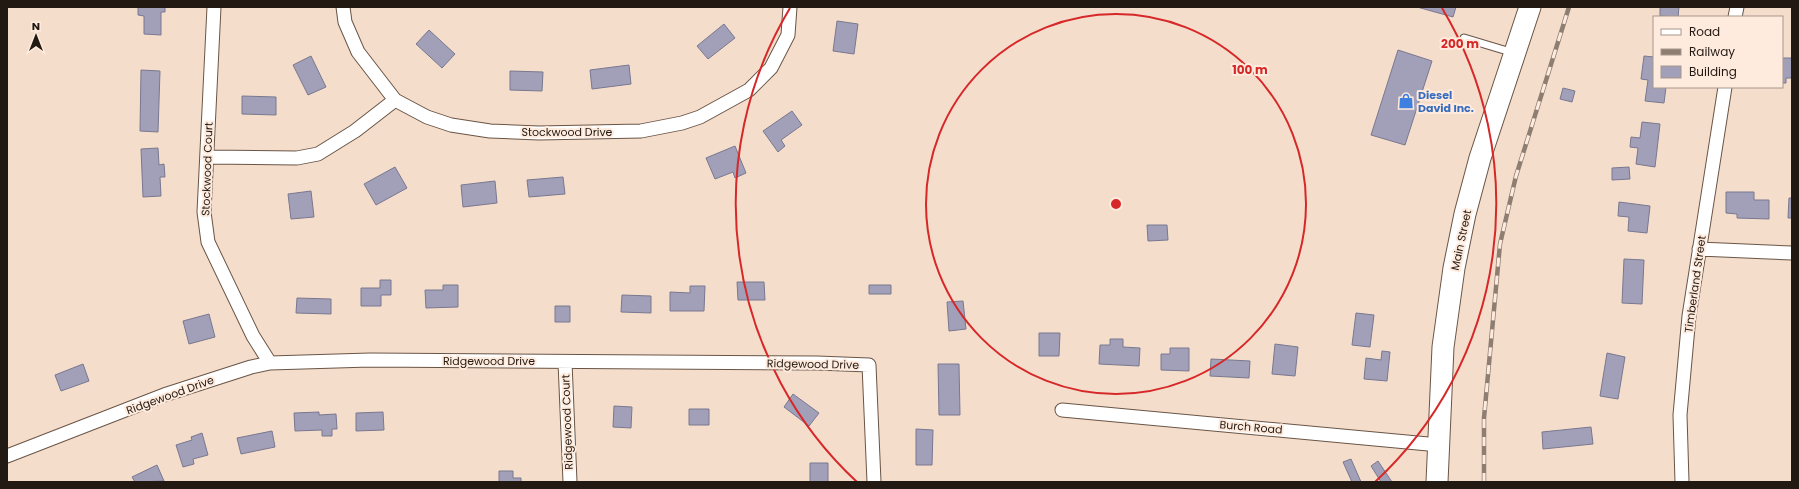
<svg xmlns="http://www.w3.org/2000/svg" width="1799" height="489" font-family="Poppins,sans-serif">
	<style>
		.building { fill: #a1a0b8; stroke: #79788f }
		.lines { fill: none; stroke-linecap: round; stroke-linejoin: round }
		.service-casing { stroke: #695546; stroke-width: 9 }
		.minor-casing { stroke: #695546; stroke-width: 15 }
		.primary-casing { stroke: #695546; stroke-width: 23 }
		.service { stroke: #fff; stroke-width: 7 }
		.minor { stroke: #fff; stroke-width: 13 }
		.primary { stroke: #fff; stroke-width: 21 }
		.rail-casing { stroke: #8e7e72; stroke-width: 4.5 }
		.rail { stroke: #ffebdd; stroke-width: 3; stroke-dasharray: 9; stroke-linecap: butt }
		.ring { fill: none; stroke: #d62828; stroke-width: 2 }
		.labels { text-anchor: middle; dominant-baseline: central; stroke-width: 4; stroke-linejoin: round; paint-order: stroke }
		.shop-label { font-size: 11px; font-weight: bold; fill: #366cbe; stroke: #ffebdd; text-anchor: start }
		.street-label { font-size: 11px; fill: #211912; stroke: #ffebdd }
		.centre { fill: #d62828; stroke: #ffebdd; stroke-width: 2 }
		.ring-label { font-size: 12px; text-anchor: middle; font-weight: bold; fill: #d62828; stroke: #ffebdd; stroke-width: 4; stroke-linejoin: round; paint-order: stroke }
	</style>
	<rect width="100%" height="100%" fill="#f5ddcc"/>
	<path class="building" d="M138,7H165V12H161V35L144,34V16L138,15Z
		M1417,7H1456L1453,17Z
		M1660,7H1679L1678,17L1660,16Z
		M837,21L858,24L854,54L833,51Z
		M724,24L735,38L708,59L697,46Z
		M429,30L455,54L442,68L416,44Z
		M1398,50L1432,61L1405,145L1371,135Z
		M311,56L326,87L308,95L293,65Z
		M1644,56L1654,57V87H1666L1664,103L1645,101L1648,80L1641,79Z
		M1782,58H1792V78H1786V83H1782Z
		M629,65L631,84L592,89L590,70Z
		M141,70L160,71L158,132L140,131Z
		M510,71L543,72L542,91L510,90Z
		M1563,88L1575,91L1572,102L1560,99Z
		M242,96L276,97V115L242,114Z
		M792,111L802,125L781,140L785,146L778,152L763,131Z
		M1642,122L1660,124L1655,167L1636,164L1638,148L1630,147L1631,137L1640,138Z
		M735,146L746,173L735,178L733,172L715,179L706,158Z
		M158,148L159,165L164,164L165,177H160L161,196L143,197L141,149Z
		M395,167L407,188L376,205L364,184Z
		M1629,167L1630,179L1612,180V168Z
		M563,177L565,194L529,197L527,180Z
		M495,181L497,203L463,207L461,185Z
		M311,191L314,217L291,219L288,194Z
		M1726,192H1754V200H1769V219L1737,218V214L1726,213Z
		M1789,198H1792V218H1788Z
		M1619,202L1650,206L1647,233L1628,231L1629,217L1618,216Z
		M1147,225H1167L1168,240L1148,241Z
		M1624,259L1644,260L1642,304L1622,303Z
		M380,280H391V295H381V306H361V288H380Z
		M737,282H764L765,300H738Z
		M443,285H458V307L426,308L425,290H443Z
		M869,285H891V294H869Z
		M690,286H705L704,311H670V292L690,293Z
		M622,295L651,296V313L621,312Z
		M297,298L331,299V314L296,313Z
		M963,301L966,329L949,331L947,302Z
		M555,306H570V322H555Z
		M1356,313L1374,315L1370,347L1352,345Z
		M209,314L215,337L189,344L183,321Z
		M1039,333H1060L1059,356H1039Z
		M1110,339H1123V347L1140,348L1139,366L1099,364L1100,345H1110Z
		M1275,344L1298,347L1295,376L1272,374Z
		M1170,348H1189V371L1161,370V354H1170Z
		M1382,351L1390,352L1387,381L1364,379L1366,358L1381,360Z
		M1607,353L1625,357L1618,399L1600,396Z
		M1211,359L1250,361L1249,378L1210,376Z
		M83,364L89,381L61,391L55,375Z
		M938,364H959L960,415H939Z
		M793,394L819,413L809,426L784,407Z
		M614,406L632,407L631,428L613,427Z
		M689,409H709V425H689Z
		M319,412V415L336,414L337,429H332V436H322V430L295,431L294,413Z
		M383,412L384,430L356,431V413Z
		M1591,427L1593,444L1543,449L1542,432Z
		M916,429L933,430L932,465H916Z
		M272,431L275,447L241,454L237,438Z
		M202,433L208,455L193,459L194,464L183,467L176,445L192,440L191,437Z
		M1351,459L1361,482H1352L1343,462Z
		M1378,461L1392,482H1381L1371,466Z
		M810,463H828V482H810Z
		M157,465L164,481L135,482L132,477Z
		M499,471H513V478H521V482H499Z"/>
	<g class="lines">
		<defs>
			<path id="service" d="M1464,38L1514,53"/>
			<path id="minor" d="M214,7L204,212L208,242L253,336L270,363
				M343,7L345,22L358,52L395,100L427,117L451,125L490,131L539,133L641,131L682,123L700,117L749,90L771,68L788,35L790,7
				M1735,17L1737,7
				M207,157L297,158L318,154L355,131L395,100
				M1699,249L1792,253
				M565,362L570,482
				M1062,410L1439,445
				M7,456L164,395L251,367L270,363L370,360L817,363L869,365L874,482
				M1682,482L1680,415L1689,316L1725,87"/>
			<path id="primary" d="M1437,482L1443,347L1454,268L1465,214L1480,158L1530,7"/>
		</defs>
		<use href="#service" class="service-casing"/>
		<use href="#minor" class="minor-casing"/>
		<use href="#primary" class="primary-casing"/>
		<use href="#service" class="service"/>
		<use href="#minor" class="minor"/>
		<use href="#primary" class="primary"/>
		<defs>
			<path id="rail" d="M1484,482V418L1500,244L1516,176L1569,7"/>
		</defs>
		<use href="#rail" class="rail-casing"/>
		<use href="#rail" class="rail"/>
	</g>
	<g class="ring">
		<circle cx="1116" cy="204" r="190"/>
		<path d="M857 482A380 380 0 0 1 790 8M1442 8A380 380 0 0 1 1375 482"/>
	</g>
	<defs>
		<symbol id="shop-bare" viewBox="-9 -9 18 18"><path d="M-5-2.5h2.3a2.7 3.5 0 0 1 5.4 0H5L5.5 6h-11ZM-1.5-2.5h3a1.5 2.3 0 0 0-3 0Z" fill="#3f7fe0" stroke="#ffebdd" stroke-width="2.5" paint-order="stroke"/></symbol>
	</defs>
	<g fill-rule="evenodd">
		<use href="#shop-bare" x="1395" y="90" width="22" height="22"/>
	</g>
	<g class="labels">
		<g class="shop-label">
			<text x="1418" y="95">Diesel<tspan x="1418" dy="13">David Inc.</tspan></text>
		</g>
		<g class="street-label">
			<text x="567" y="132">Stockwood Drive</text>
			<text transform="translate(207 169) rotate(-88)">Stockwood Court</text>
			<text transform="translate(1461 240) rotate(-78)">Main Street</text>
			<text transform="translate(1695 284) rotate(-82)">Timberland Street</text>
			<text x="489" y="361">Ridgewood Drive</text>
			<text transform="translate(813 364) rotate(1)">Ridgewood Drive</text>
			<text transform="translate(170 395) rotate(-20)">Ridgewood Drive</text>
			<text transform="translate(567 422) rotate(-92)">Ridgewood Court</text>
			<text transform="translate(1251 427) rotate(5)">Burch Road</text>
		</g>
	</g>
	<circle cx="1116" cy="204" r="6" class="centre"/>
	<g class="ring-label">
		<text x="1460" y="48">200 m</text>
		<text x="1250" y="74">100 m</text>
	</g>
	<rect width="1799" height="489" fill="none" stroke="#211912" stroke-width="16"/>
	<rect x="1653" y="16" width="130" height="72" fill="#ffebdd" stroke="#a6978c"/>
	<rect x="1661" y="29" width="20" height="6" fill="#ffffff" stroke="#a6978c"/>
	<text x="1689" y="36" font-size="12" fill="#211912">Road</text>
	<rect x="1661" y="49" width="20" height="6" fill="#8e7e72" stroke="#a6978c"/>
	<text x="1689" y="56" font-size="12" fill="#211912">Railway</text>
	<rect x="1661" y="66" width="20" height="12" fill="#a1a0b8" stroke="#a6978c"/>
	<text x="1689" y="76" font-size="12" fill="#211912">Building</text>
	<g transform="translate(36 36)" stroke="#ffebdd" stroke-width="3" paint-order="stroke">
	<path d="M0-3L7 15L0 10L-7 15Z" fill="#211912"/>
	<text y="-6" font-size="11" font-weight="bold" text-anchor="middle" fill="#211912">N</text>
	</g>
</svg>
